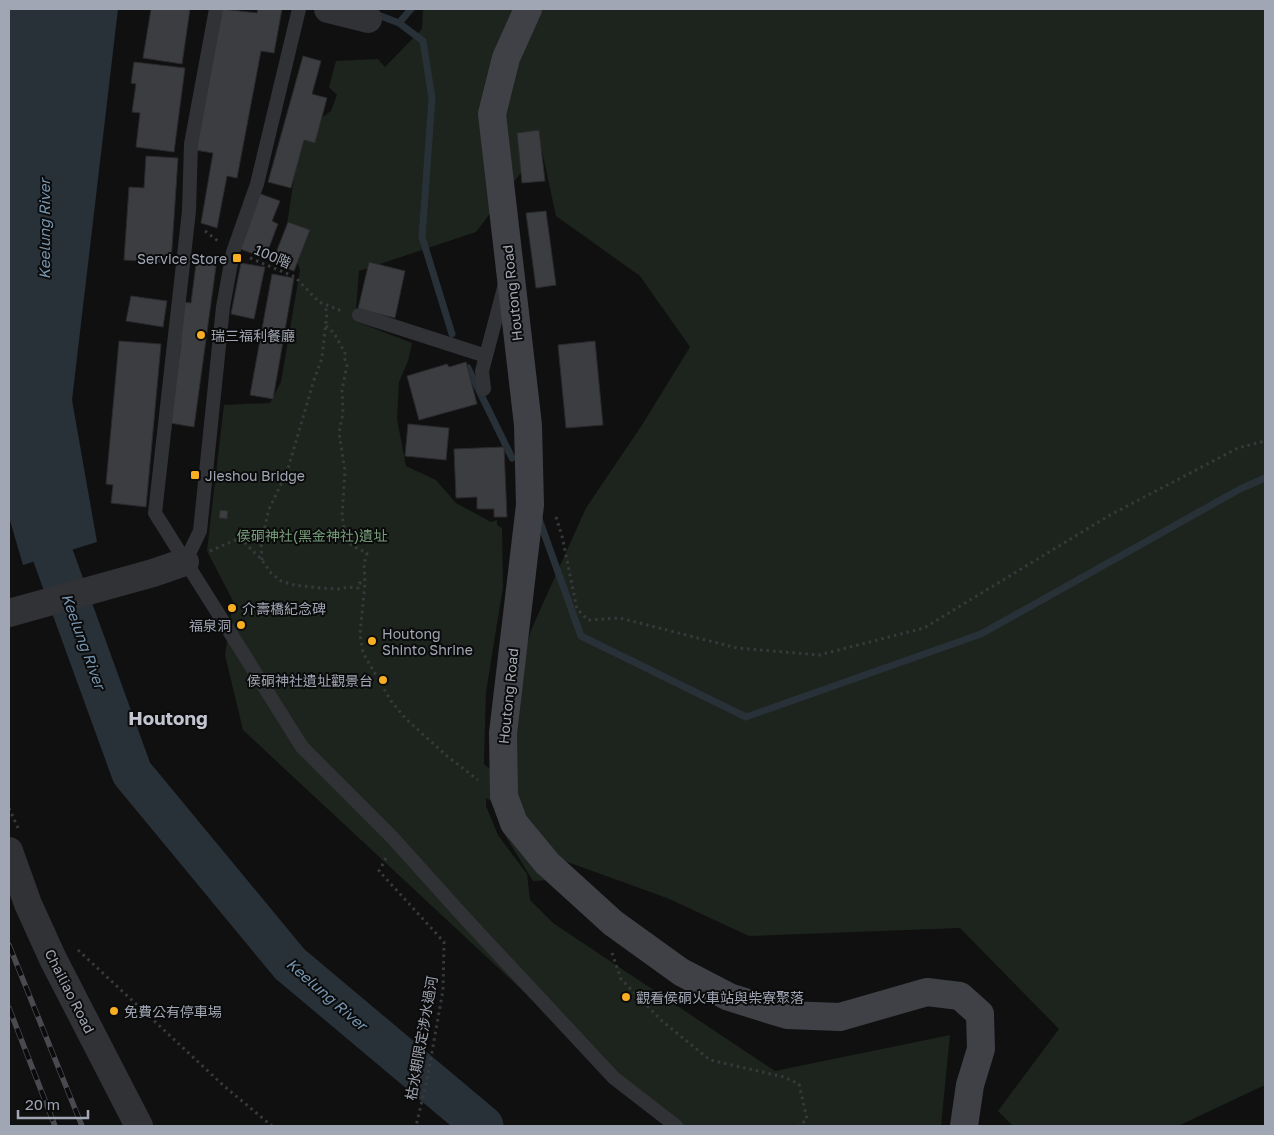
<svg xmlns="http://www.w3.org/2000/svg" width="1274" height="1135" font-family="'Golos Text','Noto Sans TC',sans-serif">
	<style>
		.green { fill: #1c241d; fill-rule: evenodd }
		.water { fill: #283137 }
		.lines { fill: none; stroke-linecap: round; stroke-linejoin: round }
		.stream { stroke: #283137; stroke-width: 7 }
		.river { stroke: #283137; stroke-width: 41 }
		.building { fill: #3c3d41; stroke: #2a2a2d }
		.path { stroke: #37393d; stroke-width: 3; stroke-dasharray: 2.5 4; stroke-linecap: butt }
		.lane { stroke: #313236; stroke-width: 14 }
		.street { stroke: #313236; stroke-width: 28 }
		.secondary { stroke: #3f4147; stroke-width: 28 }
		.rail-casing { stroke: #484a50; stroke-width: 5.5 }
		.rail { stroke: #0b0b0c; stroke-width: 4; stroke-dasharray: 11; stroke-linecap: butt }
		.poi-dot { fill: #f7ae22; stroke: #0b0b0c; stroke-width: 2 }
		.labels { text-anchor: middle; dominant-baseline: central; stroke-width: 4; stroke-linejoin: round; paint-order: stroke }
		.street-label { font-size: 14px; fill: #a0a6b3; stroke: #0b0b0c }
		.poi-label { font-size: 14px; fill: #a0a6b3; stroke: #0b0b0c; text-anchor: start }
		.park-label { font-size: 14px; fill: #769f79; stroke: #0b0b0c }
		.water-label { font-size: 15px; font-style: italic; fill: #7595b0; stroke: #0b0b0c }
		.district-label { font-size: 19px; font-weight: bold; fill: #c2c5cf; stroke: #0b0b0c }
	</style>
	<rect width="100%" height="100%" fill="#101011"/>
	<path class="green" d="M423,9H1265V1085L1178,1126H1013L998,1111L1059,1029L960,928L749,936L667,898L526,847L553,880L533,881L500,827L498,805L486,798V806L498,835L527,874L530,900L553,923L775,1071L950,1035L941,1126H668L243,730L225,655L233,601L207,551L224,405L270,403L281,382L300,270L286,231L301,133L331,111L337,95L329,87L336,61L378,59L385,67L422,29ZM541,146L556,216L640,276L690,347L642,425L586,508L531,630L495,773L484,764V759L486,692L503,587L502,528L497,525V520L491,522L456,503L436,480L406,466L397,419L399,382L408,361L412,343L355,321L359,271L476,232Z"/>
	<path class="water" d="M9,9H118L72,400L97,542L23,565L9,517Z"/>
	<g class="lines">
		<path class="stream" d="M373,13L399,23L423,41L432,98L422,237L452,334
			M399,23L411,9
			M468,368L512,458
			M539,519L581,636L746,717L981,634L1240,489L1265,478"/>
		<path class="river" d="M43,501V528L132,773L290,964L483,1126"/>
	</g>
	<path class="building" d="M151,9H190L182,64L143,58Z
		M222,9L257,13L258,9H282L274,53L261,51L237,178L227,176L217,228L201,223L213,153L195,150Z
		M303,56L321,61L312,94L327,98L315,143L304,140L291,188L268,182Z
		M134,62L185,68L174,152L136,147L140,113L132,112L136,84L131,83Z
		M539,130L545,181L522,183L517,133Z
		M146,156L178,158L171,263L124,260L129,187L144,188Z
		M258,193L280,201L272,221L278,224L265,258L240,249Z
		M546,211L556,285L536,288L526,213Z
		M288,222L310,230L294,271L272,263Z
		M197,256L217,259L194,427L170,423L181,344L175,343L181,302L191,303Z
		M369,262L405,271L395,318L358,309Z
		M241,263L265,267L254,319L231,314Z
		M272,274L294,278L273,399L250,395Z
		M131,296L167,301L163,327L126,321Z
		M119,341L161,344L146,507L111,503L113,485L106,484Z
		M595,341L603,425L566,428L558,345Z
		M466,362L477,404L419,420L407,376L447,364L449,367Z
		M408,424L449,428L446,460L405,456Z
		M504,447L507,517H494V509H477V497L456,498L454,449Z
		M220,510L228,511L227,519L219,518Z"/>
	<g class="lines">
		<path class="path" d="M205,231L218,241
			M250,258L295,277L319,302L342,311
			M326,326L334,333L345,353L344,357L347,365L342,390L343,413L339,433L345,471L342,516L345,533L352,546L367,553L364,564L365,583L360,634L363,653L391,701L406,719L447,756L478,780
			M556,517L562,536L577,609L588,620L620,618L737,648L819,655L924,628L1110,515L1238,448L1265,441
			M210,551L240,538L262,560L271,573L281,581L294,585L321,588L338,589L348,587L358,588L359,583H365
			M262,560L261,543L269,509L287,472L314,380L322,358L327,312L324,305
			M9,808L18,828
			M386,858L379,871L444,942L443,990L427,1080L416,1126
			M78,950L224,1086L272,1126
			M612,953L621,979L662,1021L710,1060L784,1077L799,1084L807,1119L799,1126"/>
		<path class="lane" d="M216,9L191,144L189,211L155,513L302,747L391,836L463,916L614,1078L676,1126
			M359,315L486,356
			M484,389L482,371L505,284
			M185,562L200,531L223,307L233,252L257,184L299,9"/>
		<path class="street" d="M328,9L368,19
			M9,613L153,573L185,562
			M9,851L28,904L53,959L139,1126"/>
		<path class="secondary" d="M528,9L506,58L492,114L528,425L530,505L503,733L504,796L514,823L547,863L613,923L681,972L729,997L787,1015L840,1017L927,992L960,996L980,1014L981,1049L970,1085L964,1126"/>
		<defs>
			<path id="rail" d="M9,945L82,1126
				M9,1008L55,1126"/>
		</defs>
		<use href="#rail" class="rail-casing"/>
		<use href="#rail" class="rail"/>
	</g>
	<g class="poi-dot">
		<rect x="232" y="253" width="10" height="10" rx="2.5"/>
		<circle cx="201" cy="335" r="5"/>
		<rect x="190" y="470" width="10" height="10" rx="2.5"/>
		<circle cx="232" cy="608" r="5"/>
		<circle cx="241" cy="625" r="5"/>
		<circle cx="372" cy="641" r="5"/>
		<circle cx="383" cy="680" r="5"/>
		<circle cx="626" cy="997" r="5"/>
		<circle cx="114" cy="1011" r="5"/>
	</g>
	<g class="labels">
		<g class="street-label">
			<text transform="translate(273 256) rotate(23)">100階</text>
			<text transform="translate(512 293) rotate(-96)">Houtong Road</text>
			<text transform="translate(508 696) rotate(-84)">Houtong Road</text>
			<text transform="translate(70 991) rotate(63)">Chailiao Road</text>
			<text transform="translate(421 1038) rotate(-80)">枯水期限定涉水過河</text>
		</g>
		<g class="poi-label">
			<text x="227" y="258" text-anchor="end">Service Store</text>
			<text x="211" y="335">瑞三福利餐廳</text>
			<text x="205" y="475">Jieshou Bridge</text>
			<text x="242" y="608">介壽橋紀念碑</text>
			<text x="231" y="625" text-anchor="end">福泉洞</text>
			<text x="382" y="633">Houtong<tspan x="382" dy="16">Shinto Shrine</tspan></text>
			<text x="373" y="680" text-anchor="end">侯硐神社遺址觀景台</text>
			<text x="636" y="997">觀看侯硐火車站與柴寮聚落</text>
			<text x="124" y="1011">免費公有停車場</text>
		</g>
		<g class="park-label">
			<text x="312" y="535">侯硐神社(黑金神社)遺址</text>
		</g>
		<g class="water-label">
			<text transform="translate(44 229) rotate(-90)">Keelung River</text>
			<text transform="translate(84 641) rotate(70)">Keelung River</text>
			<text transform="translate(327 994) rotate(41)">Keelung River</text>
		</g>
		<g class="district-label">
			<text x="168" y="717">Houtong</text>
		</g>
	</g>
	<rect width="1274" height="1135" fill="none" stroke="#a0a6b3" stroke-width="20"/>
	<path d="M18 1110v8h70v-8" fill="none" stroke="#a0a6b3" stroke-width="2.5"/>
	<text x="25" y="1110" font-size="15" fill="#a0a6b3" stroke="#0b0b0c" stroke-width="4" paint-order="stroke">20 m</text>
</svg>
